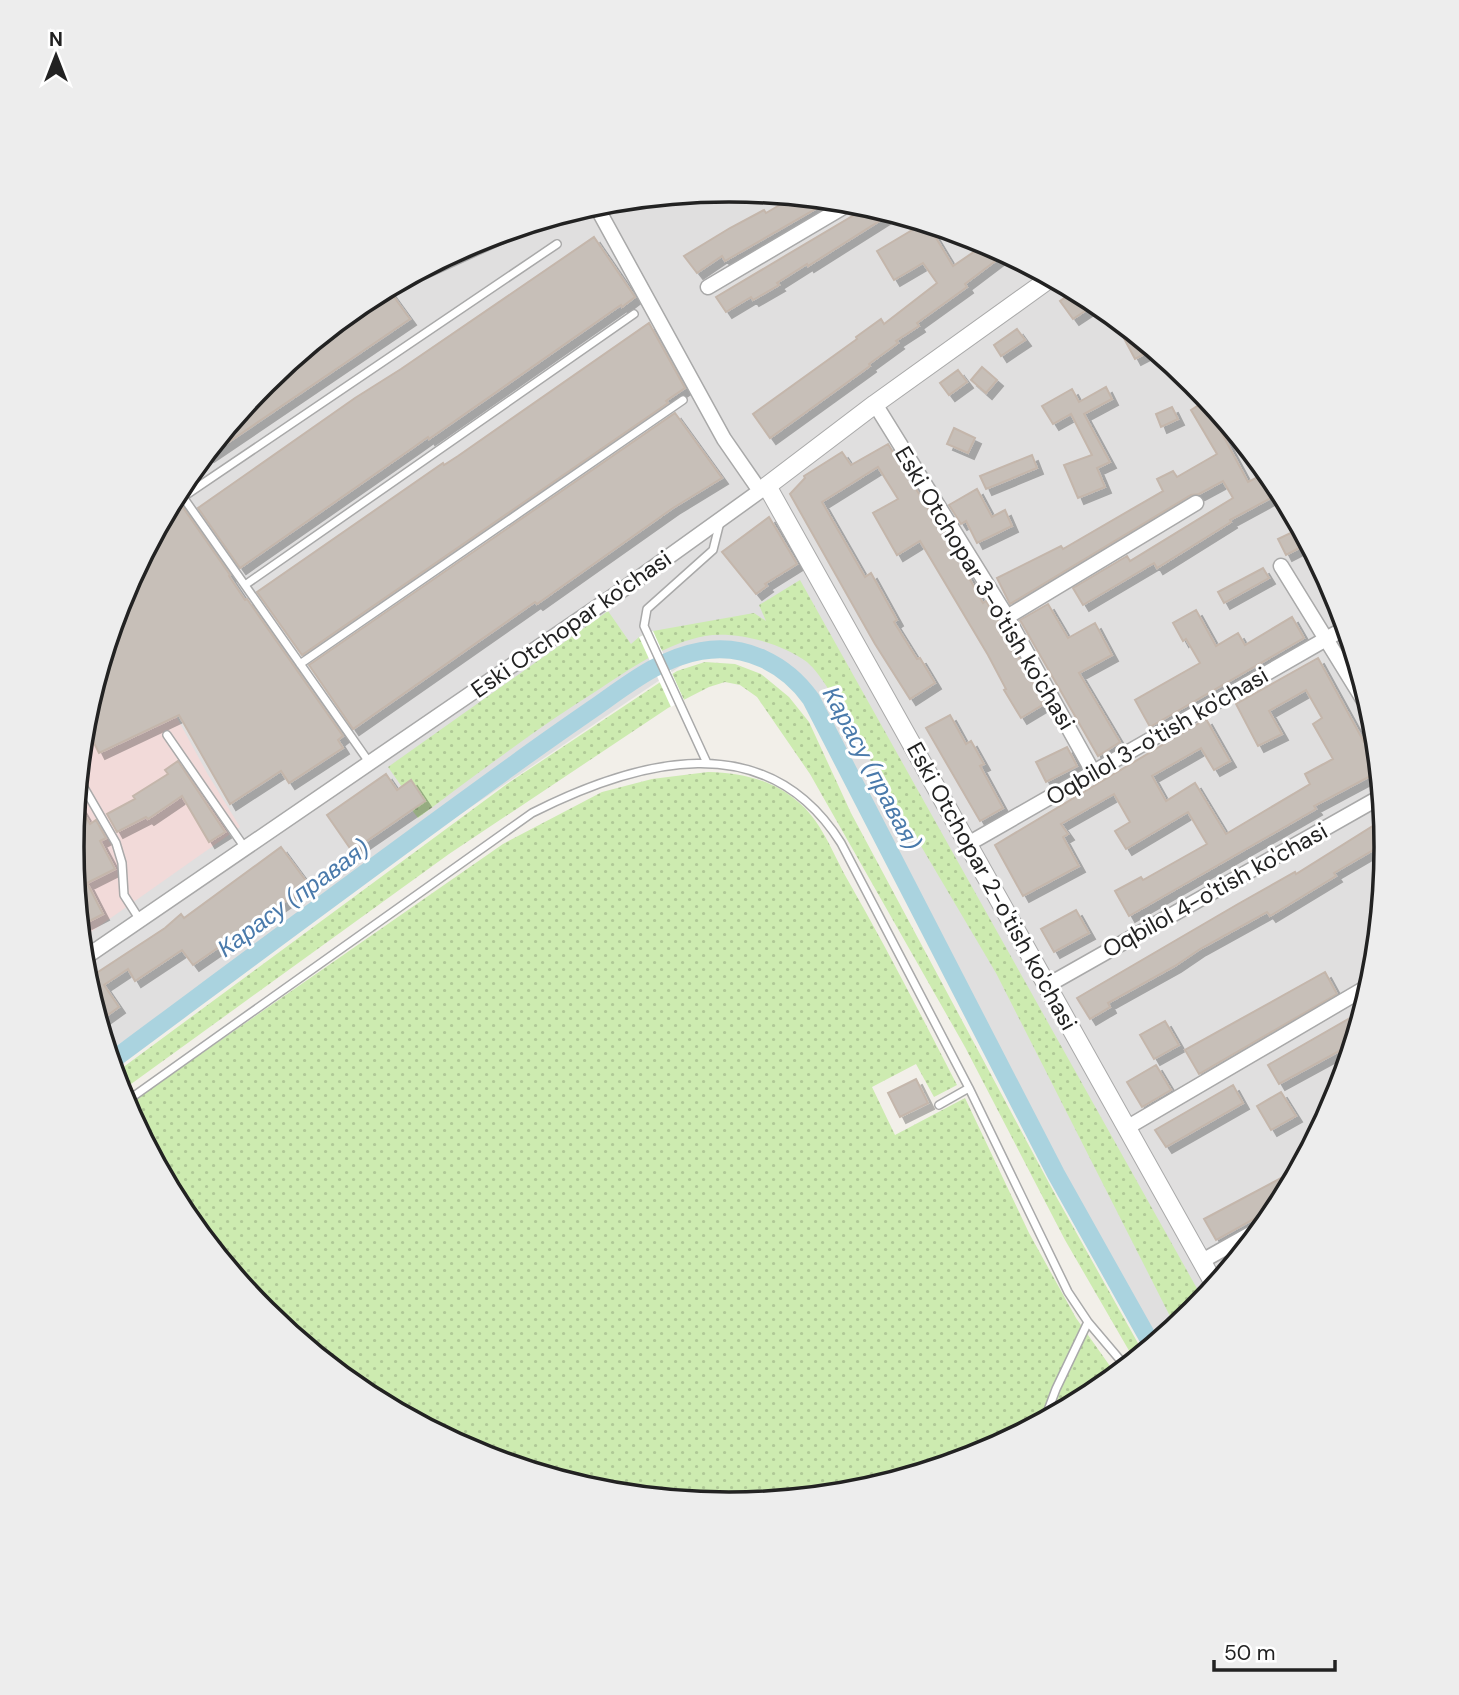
<svg xmlns="http://www.w3.org/2000/svg" width="1459" height="1695" font-family="'DM Sans',sans-serif">
	<style>
		.residential { fill: #e0dfdf }
		.commercial { fill: #f2dad9 }
		.grass { fill: url(#grass-dots) }
		.pier { fill: #fff }
		.lines { fill: none; stroke-linecap: round; stroke-linejoin: round }
		.canal { stroke: #aad3df; stroke-width: 18 }
		.building { fill: #c7bfb8; stroke: #c4b6ab; stroke-width: 2; filter: url(#shadow) }
		.service-casing { stroke: #a9a9a9; stroke-width: 10 }
		.minor-casing { stroke: #a9a9a9; stroke-width: 17 }
		.tertiary-casing { stroke: #a9a9a9; stroke-width: 20 }
		.service { stroke: #fff; stroke-width: 7 }
		.minor { stroke: #fff; stroke-width: 14 }
		.tertiary { stroke: #fff; stroke-width: 18 }
		.labels { text-anchor: middle; dominant-baseline: central; stroke-width: 6; stroke-linejoin: round; paint-order: stroke }
		.street-label { font-size: 23px; fill: #222; stroke: #fff }
		.water-label { font-size: 24px; font-style: italic; fill: #4a7aab; stroke: #fff }
		.rim { fill: none; stroke: #222; stroke-width: 3.5 }
	</style>
	<defs>
		<pattern id="grass-dots" width="8" height="8" patternUnits="userSpaceOnUse" patternTransform="scale(1.75)"><rect width="8" height="8" fill="#cdebb0"/><path d="M2 2h.1M6 6h.1" fill="none" stroke="#b0c997" stroke-width="1.8" stroke-linecap="round"/></pattern>
		<filter id="shadow"><feDropShadow dx="6" dy="6" stdDeviation="0" flood-color="#0004"/></filter>
	</defs>
	<rect width="100%" height="100%" fill="#f2efe9"/>
	<path class="residential" d="M730,190L858,202L982,240L1095,301L1195,383L1277,482L1337,596L1375,720L1387,848L1375,976L1337,1100L1276,1213L1194,1313L1153,1347L1056,1174L811,699L789,674L757,656L738,651H703L107,1052L84,975L72,847L84,719L122,595L183,482L265,382L364,300L478,240L602,202Z"/>
	<path class="commercial" d="M118,609L207,773L240,827L81,939L72,847L84,719Z"/>
	<path class="grass" d="M800,580L1204,1301L1194,1313L1176,1328L996,973L827,687C821,678 815,669 807,662C781,643 737,631 705,636C667,643 633,667 601,688C537,728 478,773 418,818L412,810L425,801L411,781L402,787L388,767L608,611L631,644L639,637L653,631L754,613L766,621L759,605Z
		M705,662L735,664L761,674L789,697L809,722L851,813L1057,1198L1144,1354L1135,1361L1065,1240L965,1047L810,774L757,697L740,685L725,682L709,687L668,708L449,854L120,1092L114,1074L507,784L677,671Z
		M708,772C741,773 771,779 797,801C820,819 832,851 846,877C885,945 921,1015 957,1085L934,1097L916,1064L872,1087L895,1135L965,1098L1029,1233L1076,1318L1117,1376L1095,1395L981,1455L857,1493L729,1505L601,1493L477,1455L364,1394L264,1312L182,1213L126,1106L503,844L602,792L652,779Z"/>
	<path class="pier" d="M653,631L684,700L671,707L639,637Z"/>
	<g class="lines">
		<path class="canal" d="M110,1062C245,962 380,861 516,763C542,744 568,726 594,708C627,685 660,658 701,651C745,643 786,664 811,699L1056,1174L1153,1347"/>
	</g>
	<path class="building" d="M795,196L831,200L725,261L722,256L697,273L684,256L730,228L764,210L766,213Z
		M861,203L892,213L808,266L807,264L777,283L779,285L753,300L751,297L726,312L716,297L859,212L857,210Z
		M924,223H927L953,266L987,243L1006,253L965,284L967,287L917,323L919,326L896,341L898,343L869,364L870,366L770,438L753,414L857,339L856,337L881,319L884,324L937,283L923,263L894,280L877,251Z
		M594,237L635,297L622,307L621,305L429,439L428,437L414,447L240,568L198,508L355,398L401,369Z
		M389,290L410,319L208,456L206,454L265,382L343,318L344,320Z
		M1076,290L1097,303L1073,319L1060,301Z
		M1111,314L1154,349L1135,359Z
		M649,323L685,388L666,401L668,403L302,655L257,592L443,463L444,465L458,456Z
		M1017,329L1025,340L1001,356L994,345Z
		M982,367L997,380L986,393L971,380Z
		M958,370L967,382L949,395L940,383Z
		M1106,387L1112,399L1084,414L1110,462L1097,468L1105,487L1078,498L1064,465L1092,455L1071,414L1053,424L1042,406L1072,389L1079,402Z
		M1208,399L1228,423L1219,428L1248,482L1268,472L1282,492L1230,520L1231,522L1157,568L1154,563L1083,605L1073,588L1127,556L1130,561L1233,498L1223,481L1199,494L1191,495L1010,604L997,578L1061,546L1063,549L1163,491L1157,479L1173,471L1177,477L1217,454L1191,410Z
		M1172,407L1178,419L1161,427L1156,414Z
		M675,413L722,478L673,508L537,604L535,602L353,729L309,665Z
		M954,428L975,438L968,453L947,444Z
		M888,444L949,542L983,603L986,601L999,622L1041,697L1044,704L1021,718L1004,690L1006,689L988,655L920,541L897,555L873,513L898,499L878,467L822,502L865,577L871,573L897,620L894,622L917,659L920,658L935,683L910,699L875,644L790,494L805,478L804,476L842,452L851,465Z
		M1032,455L1037,468L986,489L980,476Z
		M977,489L992,517L1005,510L1012,526L977,543L966,521L961,524L949,505Z
		M175,496L230,575L229,576L245,600L247,599L343,736L338,740L343,748L289,783L281,771L230,804L179,715L99,753L84,723L122,595Z
		M769,517L797,564L765,584L767,586L756,594L722,552Z
		M1301,528L1309,543L1286,555L1278,539Z
		M1263,568L1269,578L1224,603L1218,592Z
		M1048,604L1068,638L1095,623L1112,655L1079,673L1120,742L1098,756L1020,620Z
		M1196,610L1216,646L1238,633L1245,645L1292,617L1304,638L1150,727L1135,700L1200,663L1186,639L1183,641L1173,623Z
		M1318,658L1364,742L1367,741L1379,764L1380,771L1314,806L1316,809L1129,916L1115,891L1141,877L1143,880L1207,844L1188,812L1126,849L1115,831L1130,822L1114,794L1061,824L1068,834L1063,837L1079,866L1023,896L995,845L1206,719L1230,761L1214,770L1201,748L1152,776L1166,801L1195,783L1226,834L1310,784L1305,774L1333,759L1313,724L1322,718L1306,690L1269,711L1282,734L1258,746L1236,704Z
		M950,715L966,744L971,741L984,764L980,766L1003,808L980,821L926,728Z
		M1067,747L1077,766L1046,782L1036,762Z
		M178,761L225,832L209,842L182,796L148,819L146,817L117,832L107,814L135,799L133,796L168,774L165,770Z
		M386,774L397,790L411,780L425,801L352,851L327,815Z
		M76,800L90,824L96,820L106,838L100,841L115,869L87,883L103,914L86,923L78,909L72,847Z
		M1384,819L1387,842L1334,873L1336,876L1270,916L1267,912L1200,949L1175,966L1108,1003L1110,1007L1090,1019L1077,998L1238,904L1295,872L1296,874Z
		M281,847L309,885L193,965L182,950L135,981L128,969L104,985L119,1007L98,1022L86,980L165,928L181,914L184,918Z
		M1076,910L1089,933L1054,952L1041,929Z
		M1325,972L1337,994L1199,1074L1185,1050Z
		M1364,1010L1354,1043L1279,1084L1268,1065Z
		M1165,1021L1179,1045L1154,1059L1140,1035Z
		M1156,1065L1171,1090L1142,1107L1127,1082Z
		M916,1079L928,1103L900,1117L888,1093Z
		M1233,1085L1243,1103L1166,1147L1155,1130Z
		M1281,1092L1296,1116L1271,1130L1257,1106Z
		M1300,1168L1281,1204L1216,1240L1204,1219Z"/>
	<g class="lines">
		<defs>
			<path id="service" d="M399,282L411,281L545,220
				M245,585L634,314
				M300,664L683,400
				M167,735L245,848
				M369,762L183,497L557,244
				M707,763L644,626L647,609L713,550L720,522
				M79,779L116,843L122,863L124,895L140,920
				M124,1103L532,813C637,760 766,724 841,843L969,1088L1068,1292L1088,1322
				M939,1105L969,1088
				M1044,1421L1056,1389L1088,1322L1127,1368"/>
			<path id="minor" d="M595,204L724,439L760,491
				M708,287L852,202
				M875,404L1007,617L1093,772
				M1281,566L1374,717
				M1007,617L1196,503
				M968,844L1347,627
				M83,959L625,588L767,486
				M1048,985L1382,796
				M1128,1127L1372,984
				M1202,1261L1268,1224"/>
			<path id="tertiary" d="M1052,277L875,404L767,486L1216,1287"/>
		</defs>
		<use href="#service" class="service-casing"/>
		<use href="#minor" class="minor-casing"/>
		<use href="#tertiary" class="tertiary-casing"/>
		<use href="#service" class="service"/>
		<use href="#minor" class="minor"/>
		<use href="#tertiary" class="tertiary"/>
	</g>
	<g class="labels">
		<g class="street-label">
			<text transform="translate(985 588) rotate(59)">Eski Otchopar 3-o'tish ko'chasi</text>
			<text transform="translate(571 624) rotate(-35)">Eski Otchopar ko'chasi</text>
			<text transform="translate(1157 736) rotate(-30)">Oqbilol 3-o'tish ko'chasi</text>
			<text transform="translate(992 886) rotate(61)">Eski Otchopar 2-o'tish ko'chasi</text>
			<text transform="translate(1215 890) rotate(-29)">Oqbilol 4-o'tish ko'chasi</text>
		</g>
		<g class="water-label">
			<text transform="translate(872 768) rotate(62)">Карасу (правая)</text>
			<text transform="translate(293 898) rotate(-36)">Карасу (правая)</text>
		</g>
	</g>
	<path d="M0 0H1459V1695H0ZM84 847a645 645 0 1 1 1290 0a645 645 0 1 1-1290 0Z" fill="#ededed" fill-rule="evenodd"/>
	<path class="rim" d="M84 847a645 645 0 1 1 1290 0a645 645 0 1 1-1290 0Z"/>
	<g transform="translate(56 56)" stroke="#ffffff" stroke-width="5" paint-order="stroke">
	<path d="M0-5L12 26L0 18L-12 26Z" fill="#222222"/>
	<text y="-10" font-size="19" font-weight="bold" text-anchor="middle" fill="#222222">N</text>
	</g>
	<path d="M1214 1660v10h121v-10" fill="none" stroke="#222222" stroke-width="3.5"/>
	<text x="1224" y="1660" font-size="21" fill="#222222" stroke="#ffffff" stroke-width="5" paint-order="stroke">50 m</text>
</svg>
